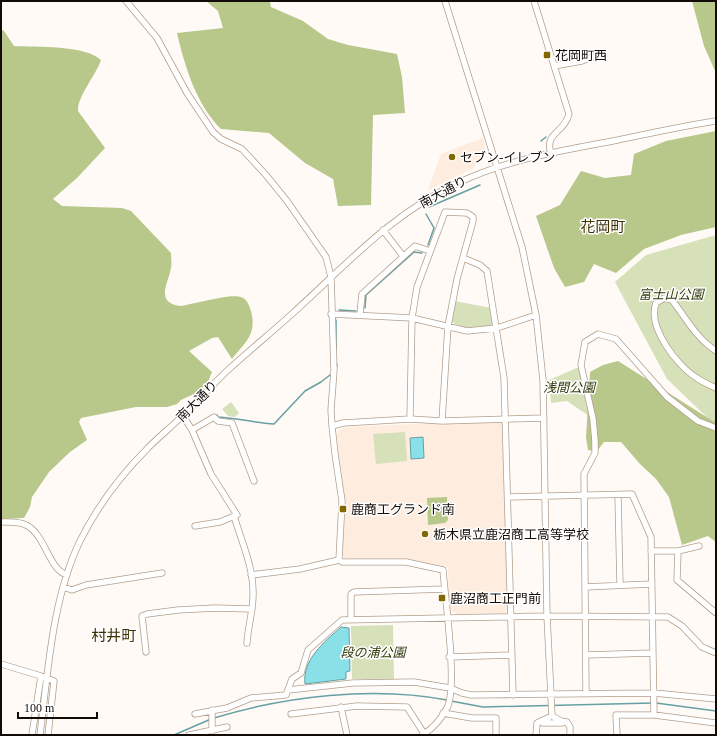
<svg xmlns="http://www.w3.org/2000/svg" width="717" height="736" font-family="'Times New Roman','Noto Sans JP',serif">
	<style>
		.built { fill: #feedde }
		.green { fill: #d6e1b9 }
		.forest { fill: #b8c78a }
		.water { fill: #8ae0e7; stroke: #66a0a4 }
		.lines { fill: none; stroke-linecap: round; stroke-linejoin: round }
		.stream { stroke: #66a0a4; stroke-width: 1.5 }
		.minor-casing { stroke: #b29e8c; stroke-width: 7 }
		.minor { stroke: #fff; stroke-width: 5.5 }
		.poi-dot { fill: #836700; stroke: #fff; stroke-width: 1.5 }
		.labels { text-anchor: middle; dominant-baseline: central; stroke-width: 3; stroke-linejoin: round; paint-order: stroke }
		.poi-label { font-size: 13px; fill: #120b06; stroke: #fff; text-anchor: start }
		.street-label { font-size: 13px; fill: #120b06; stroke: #fff }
		.park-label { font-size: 13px; font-style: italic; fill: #313a0b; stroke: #fff }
		.quarter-label { font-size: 15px; fill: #3d3005; stroke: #fff }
	</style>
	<rect width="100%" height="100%" fill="#fffaf6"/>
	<path class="built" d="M483,138L485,148L474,168L428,190L441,154Z
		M504,420L507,610L505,613L457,614L449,608L448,567L414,561L345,558L342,555L345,513L337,449L336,438L339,430L346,427Z"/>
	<path class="green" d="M716,235V426L667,379L615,282L646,255Z
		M455,301L491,308L494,323L491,326C477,328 463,331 451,321Z
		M579,367L589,416L567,401L551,403L549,380Z
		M231,402L239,413L235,417L228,416L222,409Z
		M405,432L407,461L376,464L373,434Z
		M393,625L394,679H352L351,626Z"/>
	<path class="forest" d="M206,1H270L271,7L303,21L328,39L348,45L397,54L402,77L405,113L373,115L371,205L338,206L333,179L305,163L269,133L221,129C196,104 185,67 177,33L223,28L218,11Z
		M692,1H716V73L704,46Z
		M1,29L4,31L14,46C35,47 86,45 101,60C96,75 77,97 78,111L105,148L78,177L53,199L62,206L122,208L131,211L171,253C171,258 172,263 171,268C168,284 155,302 180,306C194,304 231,293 241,297C247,299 249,305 251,311C257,335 246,341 232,359L218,337L212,338L189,351L212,372L207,384L196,393L181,400L177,404L167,407H136L81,418L79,422L87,440L70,452L49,472L32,497L30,507L24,518L1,519Z
		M716,131V227L681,235L644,249L616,273L594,264L584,282L565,287L554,268L536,216L560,205L581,171L605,178L631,175L634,154L666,141Z
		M618,361L716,423V542L708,536L682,545L669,497L656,479L640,464L621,442H604L597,451L588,450L586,438L590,372L603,365Z
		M447,497L448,520L445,523L428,525L427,498Z"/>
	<path class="water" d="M423,437L424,458L411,459L410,438Z
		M341,627L349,628L350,671L346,672V679L305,684C302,660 324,642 341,627Z"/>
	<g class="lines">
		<path class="stream" d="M541,141L546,137
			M429,207L480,185
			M426,214L434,228L428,245
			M365,308L366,295L414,252L422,253
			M339,310L356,311
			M336,348V320
			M336,360L337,366
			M217,415L218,417C238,418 255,423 274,424L305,391L321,382L330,375
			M451,701L483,707L653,703
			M656,703L716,711
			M214,718C286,696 373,686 447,700
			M174,735L211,719"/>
		<defs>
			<path id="minor" d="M126,1L157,38L187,93L213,132L221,139L242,149L266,175L287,201L326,257L331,277L334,370L331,410L332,426
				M445,1L522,247L536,315L543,380L547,616L552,716
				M534,1L569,114C564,134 544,132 551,154
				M554,66L582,61L596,56
				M383,230L403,256
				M463,258L480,265L487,271L504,378L513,695
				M331,314L412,318L467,331L497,328L536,315
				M360,314L362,294L415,246L430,251
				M716,351C696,338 686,318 672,300L664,298L656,303C647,327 677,366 697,378C702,382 710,385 716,388
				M183,416L192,430L214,417L218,421L232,423L254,481
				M410,419L412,318L417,287L445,212L467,213L473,217V221L457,279L448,326L442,421
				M192,430L211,474L237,515L220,522L195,526
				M618,495L620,585
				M508,497L632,494L651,537L654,715
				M234,516C241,540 253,566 253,591C254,608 248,625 247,643
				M1,522C9,522 19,521 26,525C46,535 48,569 67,575
				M651,551H678L699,546
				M678,551L677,580L716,613
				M251,575L300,569L339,560
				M63,587L72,590L86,585L162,573
				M585,587L651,584
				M351,620V594L354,592L444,589
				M146,652L142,616L147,614L178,610L215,608L252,609
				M586,655L652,653
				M449,657L512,655
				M1,664L41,676
				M288,690L353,683L414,682L450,688L462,693L471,695L654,693L716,699
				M586,693L584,474L595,453V441L593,419L581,365L585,342L598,334L616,339L667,397L698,421L716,428
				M341,707L347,735
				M443,713L472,718H496V735
				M195,714L227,708L251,698L286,695L292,679L301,673L308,650L342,620L547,616L668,617L682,626L702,647L716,653
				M291,714L357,706L407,707L425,735
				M543,723H562
				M212,731V710
				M32,735L41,676L54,681L48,735
				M40,735C48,672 52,599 80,541C97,507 120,476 147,449C158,437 172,427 183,415C199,400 213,384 229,369C250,350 272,332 293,313C346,265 393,212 460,182C509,159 565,150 618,140C651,133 683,126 716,121
				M189,735L227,727
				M422,735C433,729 441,719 447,708C458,687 445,598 443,570L406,562H342L339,560L342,501L335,454L332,426L343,423L410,419L442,421L544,418
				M536,735L537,723L552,716L561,721L567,722L570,727V735
				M617,735L616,715H654L716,723"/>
		</defs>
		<use href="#minor" class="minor-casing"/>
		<use href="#minor" class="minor"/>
	</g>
	<g class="poi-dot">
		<rect x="543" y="51" width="8" height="8" rx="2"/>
		<circle cx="452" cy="157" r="4"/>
		<rect x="339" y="505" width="8" height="8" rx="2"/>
		<circle cx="425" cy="534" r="4"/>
		<rect x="438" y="594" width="8" height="8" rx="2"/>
	</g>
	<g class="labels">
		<g class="poi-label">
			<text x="555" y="55">花岡町西</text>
			<text x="460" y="157">セブン-イレブン</text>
			<text x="351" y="509">鹿商工グランド南</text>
			<text x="433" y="534">栃木県立鹿沼商工高等学校</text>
			<text x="450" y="598">鹿沼商工正門前</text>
		</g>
		<g class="street-label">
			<text transform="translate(443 192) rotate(-28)">南大通り</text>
			<text transform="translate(197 401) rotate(-45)">南大通り</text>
		</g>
		<g class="park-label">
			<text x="671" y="294">富士山公園</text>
			<text x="569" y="387">浅間公園</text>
			<text x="373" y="652">段の浦公園</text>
		</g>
		<g class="quarter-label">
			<text x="603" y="227">花岡町</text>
			<text x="114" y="636">村井町</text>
		</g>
	</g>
	<rect width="717" height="736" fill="none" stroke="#120b06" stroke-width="4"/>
	<path d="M18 712v6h79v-6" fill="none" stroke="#120b06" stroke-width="2"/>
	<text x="24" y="712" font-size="12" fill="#120b06" stroke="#ffffff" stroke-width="3" paint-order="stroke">100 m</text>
</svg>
